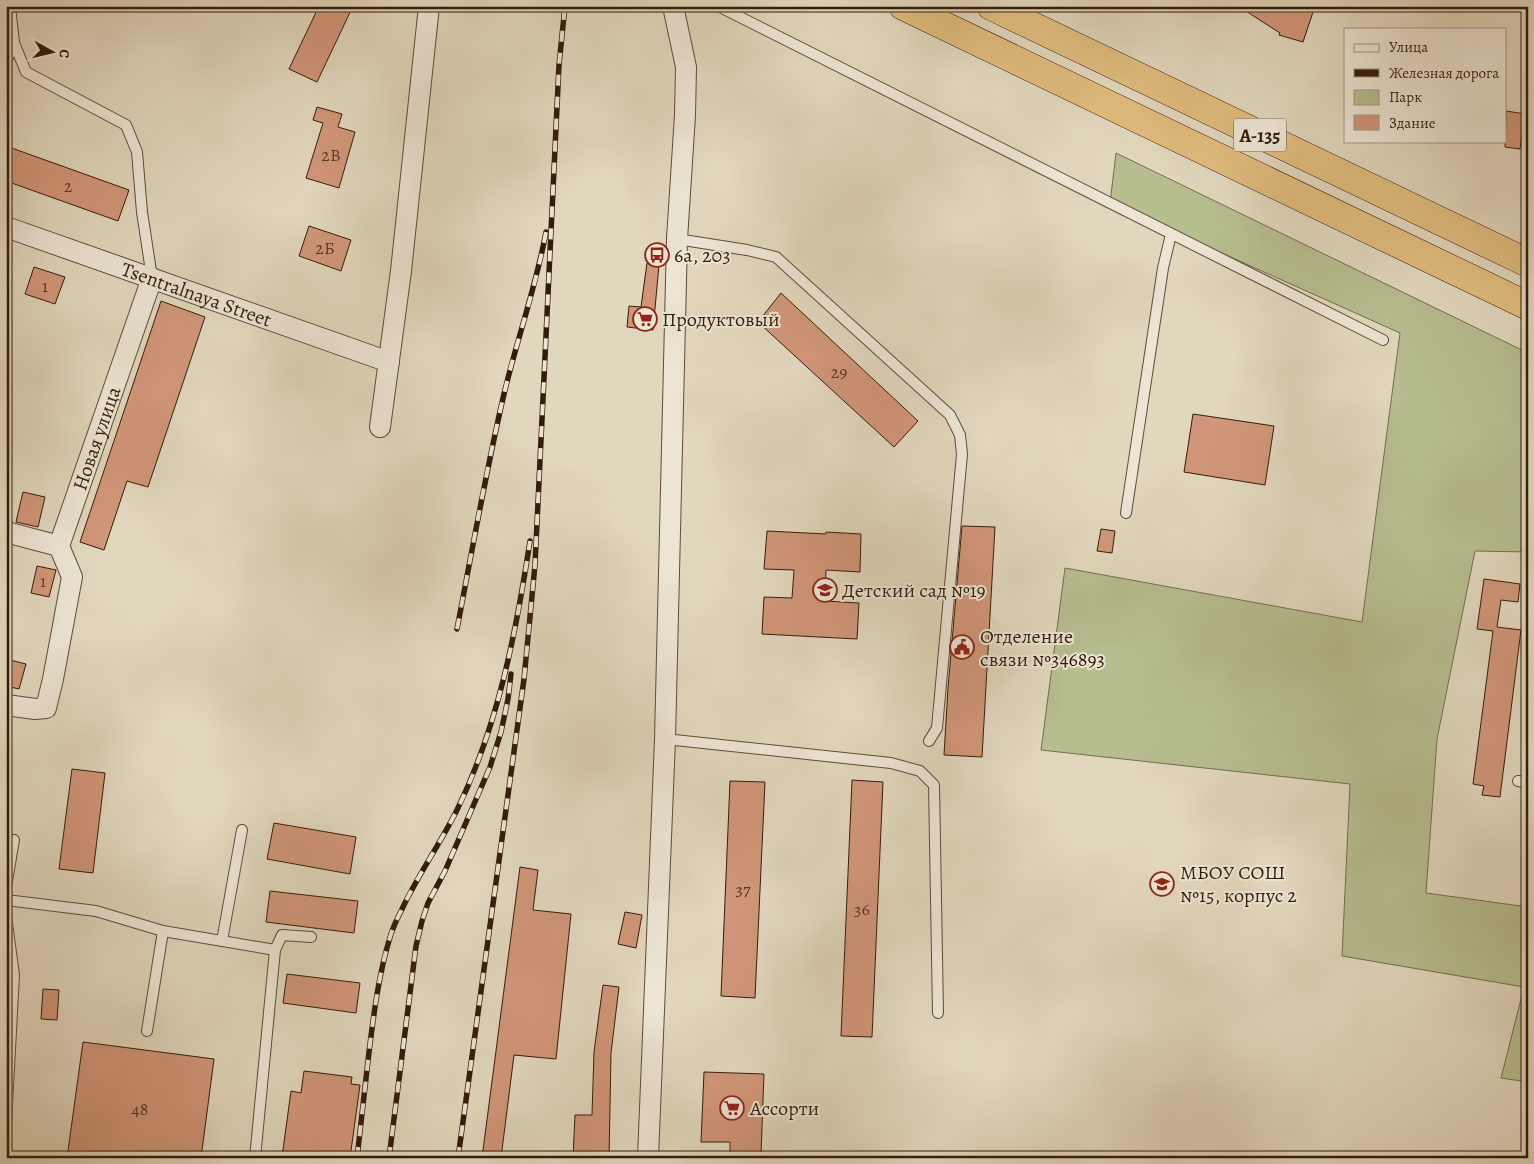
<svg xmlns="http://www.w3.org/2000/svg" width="1534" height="1164" viewBox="0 0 1534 1164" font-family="Alegreya,serif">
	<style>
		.green { fill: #b6bd8f; stroke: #756c4c }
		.building { fill: #d19679; stroke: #341c0a }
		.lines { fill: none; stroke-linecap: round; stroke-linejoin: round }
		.lane-casing { stroke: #5f4b37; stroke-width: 12 }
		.street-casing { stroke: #5f4b37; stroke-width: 22 }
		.highway-casing { stroke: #341c0a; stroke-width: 29 }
		.lane { stroke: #ece5d4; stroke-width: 10 }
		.street { stroke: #ece5d4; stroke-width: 20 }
		.highway { stroke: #e0bc7e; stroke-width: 28 }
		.rail-casing { stroke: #341c0a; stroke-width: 5.5 }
		.rail { stroke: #ece5d4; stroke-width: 4; stroke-dasharray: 11; stroke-linecap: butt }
		.labels { text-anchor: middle; stroke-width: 4; stroke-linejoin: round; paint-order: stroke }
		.number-label { font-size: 18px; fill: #5b3a26 }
		.shield { fill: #ece5d4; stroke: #6b5847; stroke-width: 1 }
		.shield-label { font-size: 19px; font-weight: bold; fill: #341c0a }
		.poi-label { font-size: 20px; fill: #341c0a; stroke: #ece5d4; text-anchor: start }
		.street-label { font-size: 20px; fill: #341c0a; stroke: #ece5d4 }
	</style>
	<rect width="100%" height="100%" fill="#e1d7bd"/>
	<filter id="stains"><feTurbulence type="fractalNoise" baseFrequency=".004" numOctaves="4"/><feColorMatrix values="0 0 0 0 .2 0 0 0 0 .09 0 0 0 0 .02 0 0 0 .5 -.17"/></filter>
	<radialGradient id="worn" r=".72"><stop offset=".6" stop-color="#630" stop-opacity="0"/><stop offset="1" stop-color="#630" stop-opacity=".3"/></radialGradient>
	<polygon class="green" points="1116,153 1528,353 1528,552 1475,551 1437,739 1426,893 1528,907 1528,1082 1501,1078 1524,987 1342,956 1350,784 1041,750 1065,568 1362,622 1400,333 1110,203"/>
	<g class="building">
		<polygon points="319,6 353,6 317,82 289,69"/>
		<polygon points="1238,6 1315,6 1303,42 1279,35 1280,33"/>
		<polygon points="317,107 342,114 338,127 355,132 339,188 306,178 323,123 313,120"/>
		<polygon points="1506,111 1525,114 1520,149 1505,147"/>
		<polygon points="6,146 129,190 118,221 6,181"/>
		<polygon points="309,226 351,240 341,271 299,256"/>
		<polygon points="647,263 659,265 653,330 627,327 629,306 641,307"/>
		<polygon points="34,267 65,277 55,304 25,294"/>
		<polygon points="781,293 918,421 894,447 758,322"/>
		<polygon points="161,301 205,317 148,487 127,481 104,550 80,542"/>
		<polygon points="1193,414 1274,426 1265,485 1184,472"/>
		<polygon points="23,492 45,497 38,527 16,522"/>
		<polygon points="962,526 995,527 982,757 944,755 948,688"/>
		<polygon points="1101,529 1115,531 1112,553 1097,551"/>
		<polygon points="767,531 826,534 826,532 861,534 860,572 826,570 825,601 859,603 857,639 762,634 764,597 792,598 794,570 764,569"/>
		<polygon points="37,566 56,570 49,597 31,593"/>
		<polygon points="1484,579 1520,584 1518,602 1501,600 1497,627 1521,630 1500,797 1482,795 1484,786 1473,784 1493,631 1477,629"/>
		<polygon points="6,659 26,664 19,689 6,686"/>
		<polygon points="72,769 105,773 93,873 59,869"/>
		<polygon points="852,780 883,782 872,1037 841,1036"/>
		<polygon points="730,781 765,782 755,998 721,996"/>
		<polygon points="274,823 356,837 350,874 267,859"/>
		<polygon points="520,867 538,870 533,910 571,914 556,1059 514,1055 501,1158 482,1158"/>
		<polygon points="270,891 358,901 354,933 266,922"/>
		<polygon points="625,912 642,915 636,948 618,944"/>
		<polygon points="287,974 360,983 356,1013 283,1003"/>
		<polygon points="603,985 619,987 611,1053 609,1158 573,1158 575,1115 592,1115 594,1052"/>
		<polygon points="43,989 59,990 57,1020 41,1019"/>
		<polygon points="83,1042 214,1059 201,1158 67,1158"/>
		<polygon points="304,1071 352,1077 351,1084 360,1085 350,1158 282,1157 291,1091 301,1093"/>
		<polygon points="704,1072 764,1074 761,1154 730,1153 730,1142 701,1142"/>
	</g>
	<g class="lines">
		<g class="lane-casing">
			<g id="lane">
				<polyline points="10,6 14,43 26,72 126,125 137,152 142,212 152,278"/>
				<polyline points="718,6 1383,340"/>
				<polyline points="6,62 14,43"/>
				<polyline points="677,239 747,250 776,257 950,415 960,435 962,454 937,728 929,741"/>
				<polyline points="1126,513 1163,268 1171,234"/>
				<polyline points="665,739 891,763 920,771 934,785 938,1013"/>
				<polyline points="1518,781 1528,783"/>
				<polyline points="6,887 14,840"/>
				<polyline points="6,900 96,911 163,931"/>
				<polyline points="6,916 14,975 6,1124"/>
				<polyline points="222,941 242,830"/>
				<polyline points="147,1031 163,931 275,950"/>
				<polyline points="255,1158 275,950 282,935 311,937"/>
			</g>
		</g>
		<g class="street-casing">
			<g id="street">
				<path id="s1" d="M 6,227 L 389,362"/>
				<polyline points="380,427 401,271 429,6"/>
				<polyline points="6,532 59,546"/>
				<path id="s2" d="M 59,546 L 152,278"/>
				<polyline points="6,705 35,709 46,708 53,679 72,577 59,546"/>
				<polyline points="648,1158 665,739 677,239 685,115 686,67 673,6"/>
			</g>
		</g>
		<g class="highway-casing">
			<g id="highway">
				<polyline points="903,6 1528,306"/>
				<polyline points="991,6 1528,263"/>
			</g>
		</g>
		<use href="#lane" class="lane"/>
		<use href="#street" class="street"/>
		<use href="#highway" class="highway"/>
		<g class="rail-casing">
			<g id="rail">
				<path d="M 457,629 C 472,551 486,471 504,394 C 517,339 536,287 546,232"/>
				<path d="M 357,1158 C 361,1123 365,1088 369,1052 C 374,1012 379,972 391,934 C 394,925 398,917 402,909 C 418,875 440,844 457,810 C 498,726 516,633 530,541"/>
				<polyline points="389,1158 416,946 422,921 428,903 445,871 490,767 501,732 508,699 511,674"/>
				<polyline points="458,1158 524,679 535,565 559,65 565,6"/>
			</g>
		</g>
		<use href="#rail" class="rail"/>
	</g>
	<defs>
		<g id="bus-ring" transform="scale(1.25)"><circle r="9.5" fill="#ece5d4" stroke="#8f2418" stroke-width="1.5"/><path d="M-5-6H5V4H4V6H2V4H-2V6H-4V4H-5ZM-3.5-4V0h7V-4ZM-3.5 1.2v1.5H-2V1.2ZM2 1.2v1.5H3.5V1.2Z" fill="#8f2418"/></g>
		<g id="supermarket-ring" transform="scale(1.25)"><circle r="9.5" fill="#ece5d4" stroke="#8f2418" stroke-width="1.5"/><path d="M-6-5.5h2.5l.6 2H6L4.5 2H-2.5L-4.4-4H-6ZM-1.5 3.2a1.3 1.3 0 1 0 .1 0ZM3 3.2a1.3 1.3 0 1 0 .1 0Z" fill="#8f2418"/></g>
		<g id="school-ring" transform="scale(1.25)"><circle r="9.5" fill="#ece5d4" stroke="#8f2418" stroke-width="1.5"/><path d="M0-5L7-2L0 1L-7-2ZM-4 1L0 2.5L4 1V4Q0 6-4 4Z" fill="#8f2418"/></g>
		<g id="civic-ring" transform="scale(1.25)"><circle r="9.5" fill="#ece5d4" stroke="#8f2418" stroke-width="1.5"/><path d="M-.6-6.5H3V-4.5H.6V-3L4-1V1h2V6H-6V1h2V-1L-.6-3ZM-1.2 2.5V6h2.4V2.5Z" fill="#8f2418"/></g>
	</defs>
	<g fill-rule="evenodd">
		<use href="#bus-ring" x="657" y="255"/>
		<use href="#supermarket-ring" x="645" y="319"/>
		<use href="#school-ring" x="825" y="590"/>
		<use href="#civic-ring" x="962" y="647"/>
		<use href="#school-ring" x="1162" y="884"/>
		<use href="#supermarket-ring" x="732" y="1108"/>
	</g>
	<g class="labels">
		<g class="number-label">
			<text x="331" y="161">2В</text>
			<text x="68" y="192">2</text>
			<text x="325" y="254">2Б</text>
			<text x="45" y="292">1</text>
			<text x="839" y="378">29</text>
			<text x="43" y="587">1</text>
			<text x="743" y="895">37</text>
			<text x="862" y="915">36</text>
			<text x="140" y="1115">48</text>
		</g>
		<rect class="shield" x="1234" y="118.5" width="52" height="33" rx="4"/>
		<g class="shield-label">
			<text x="1260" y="142">А-135</text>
		</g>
		<g class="poi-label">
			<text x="674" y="262">6a, 203</text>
			<text x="662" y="326">Продуктовый</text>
			<text x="842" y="597">Детский сад №19</text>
			<text x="980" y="643">Отделение<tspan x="980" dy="23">связи №346893</tspan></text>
			<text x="1180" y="879">МБОУ СОШ<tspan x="1180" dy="23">№15, корпус 2</tspan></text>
			<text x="750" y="1115">Ассорти</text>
		</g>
		<g class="street-label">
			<text dy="7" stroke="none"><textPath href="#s1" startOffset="202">Tsentralnaya Street</textPath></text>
			<text dy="7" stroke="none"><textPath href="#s2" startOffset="114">Новая улица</textPath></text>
		</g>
	</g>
	<rect width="1534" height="1164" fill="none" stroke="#e1d7bd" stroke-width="25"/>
	<rect x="8" y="8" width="1519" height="1149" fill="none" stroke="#341c0a" stroke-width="2.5"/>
	<rect x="12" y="12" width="1509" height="1139" fill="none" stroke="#341c0a"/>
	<rect x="1344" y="28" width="162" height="115" fill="#ece5d4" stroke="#a29583"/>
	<rect x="1354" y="44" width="25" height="8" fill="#ece5d4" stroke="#a29583"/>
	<text x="1389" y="52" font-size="15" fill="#341c0a">Улица</text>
	<rect x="1354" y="69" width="25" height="8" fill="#341c0a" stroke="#a29583"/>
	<text x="1389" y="78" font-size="15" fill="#341c0a">Железная дорога</text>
	<rect x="1354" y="90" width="25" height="15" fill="#b6bd8f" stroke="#a29583"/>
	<text x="1389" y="102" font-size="15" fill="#341c0a">Парк</text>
	<rect x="1354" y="115" width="25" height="15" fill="#d19679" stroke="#a29583"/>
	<text x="1389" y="128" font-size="15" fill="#341c0a">Здание</text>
	<g transform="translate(52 52) rotate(98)" stroke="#ece5d4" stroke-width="4" paint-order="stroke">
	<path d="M0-4L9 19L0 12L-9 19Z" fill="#341c0a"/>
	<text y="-8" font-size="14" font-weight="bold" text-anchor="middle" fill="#341c0a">С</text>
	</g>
	<rect width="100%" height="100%" filter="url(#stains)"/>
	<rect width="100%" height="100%" fill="url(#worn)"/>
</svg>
